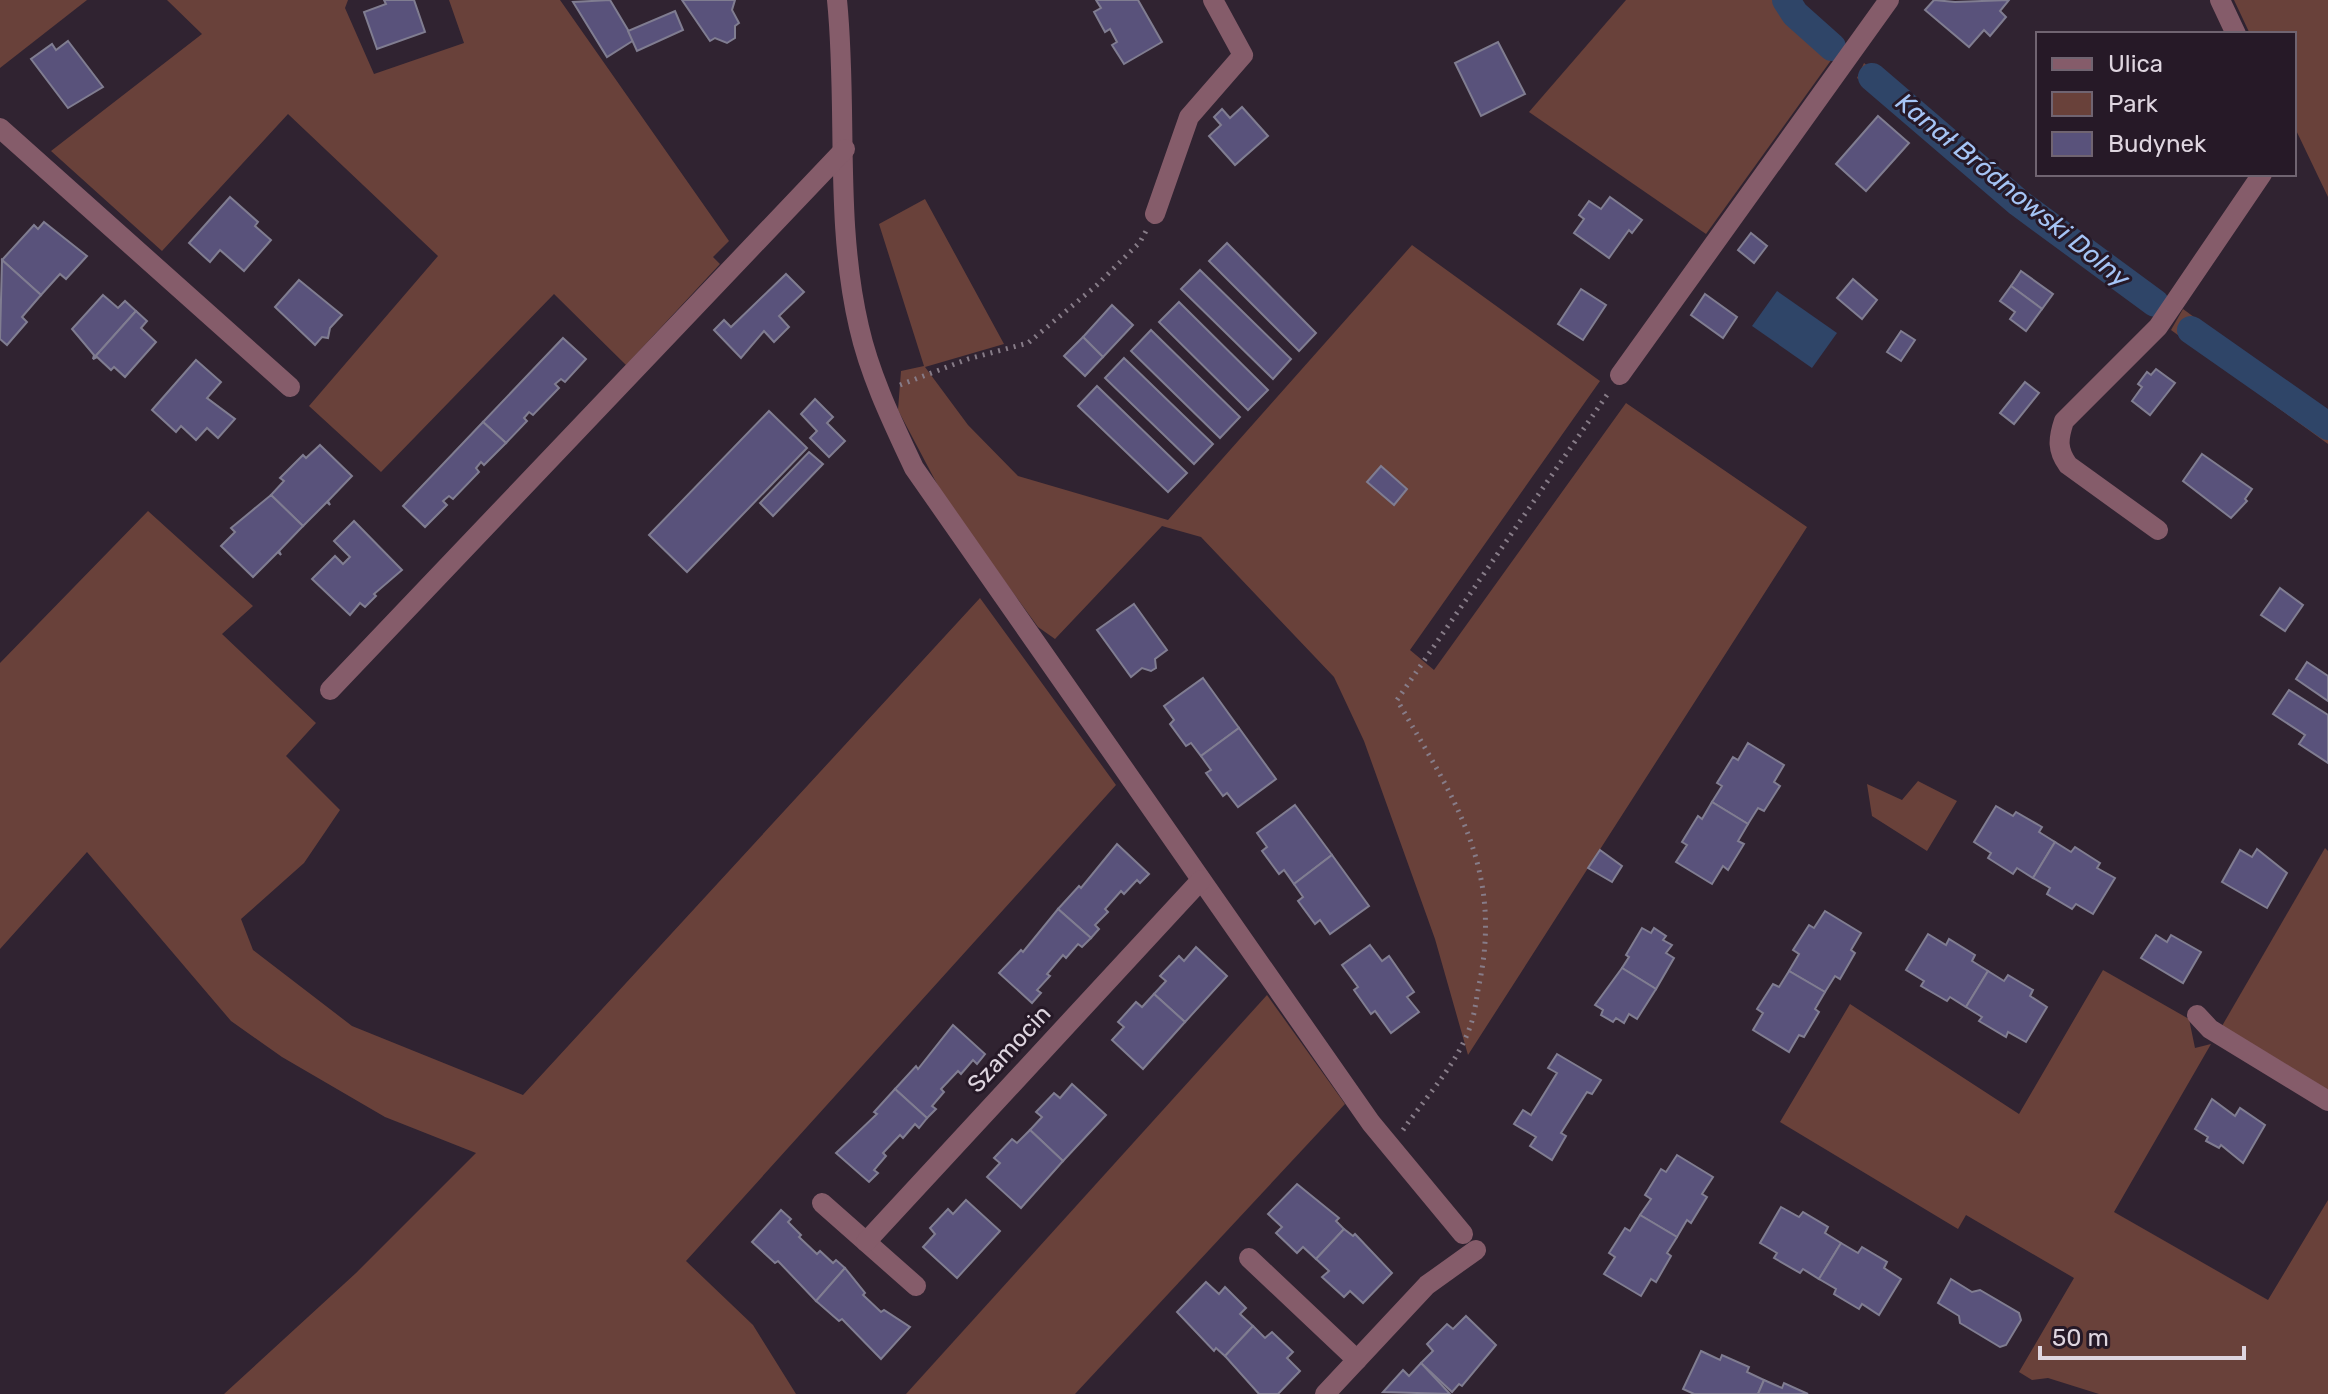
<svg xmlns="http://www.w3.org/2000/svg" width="2328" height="1394" viewBox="0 0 2328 1394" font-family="Rubik,sans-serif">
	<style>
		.green { fill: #69413a }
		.water { fill: #2f4568 }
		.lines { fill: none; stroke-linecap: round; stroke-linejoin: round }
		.canal { stroke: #2f4568; stroke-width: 28 }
		.building { fill: #59527b; stroke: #807d91; stroke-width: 2 }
		.path { stroke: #877c88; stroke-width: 5; stroke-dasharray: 2 6; stroke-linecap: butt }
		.minor { stroke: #855c6a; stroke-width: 20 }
		.labels { text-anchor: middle; stroke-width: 6; stroke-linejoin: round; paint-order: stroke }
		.street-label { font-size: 24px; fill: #ded5df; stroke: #261927 }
		.water-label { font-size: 26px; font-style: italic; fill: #a5c4f5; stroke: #261927 }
	</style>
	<rect width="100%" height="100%" fill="#302331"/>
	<g class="green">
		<polygon points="0,0 87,0 0,68"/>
		<polygon points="167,0 348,0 345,8 374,74 464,43 449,0 560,0 729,241 713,257 720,264 626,365 554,294 381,472 309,406 438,256 288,114 162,251 51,151 202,34"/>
		<polygon points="1626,0 1795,0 1842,45 1706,234 1529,112"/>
		<polygon points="2234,0 2328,0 2328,197 2294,126 2294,34 2250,34"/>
		<polygon points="1864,63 2024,197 2167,299 2157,315 2015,208 1857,78"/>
		<polygon points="925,199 1004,344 925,367 968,425 1018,476 1168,520 1412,245 1600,381 1410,650 1434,670 1626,403 1807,527 1468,1055 1435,939 1364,741 1334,677 1201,537 1162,526 1055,639 1038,627 945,499 898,410 901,371 924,366 879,224"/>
		<polygon points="2183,309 2328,415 2328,444 2171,330"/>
		<polygon points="148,511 253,606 222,634 316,723 286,756 340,810 304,863 241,919 253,950 352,1026 523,1095 980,598 1116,785 686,1261 753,1325 796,1394 224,1394 356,1273 476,1153 385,1117 282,1057 231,1021 87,852 0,949 0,663"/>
		<polygon points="1918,781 1957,801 1927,851 1872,816 1867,784 1902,800"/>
		<polygon points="2325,848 2328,851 2328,1090 2222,1026"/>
		<polygon points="2103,970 2189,1019 2195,1048 2211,1044 2114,1212 2268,1300 2328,1200 2328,1394 2099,1394 2048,1378 2032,1380 2019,1372 2074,1278 1966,1215 1958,1229 1780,1122 1850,1004 2019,1114"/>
		<polygon points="1267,995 1345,1104 1075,1394 906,1394"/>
	</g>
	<polygon class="water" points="1777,291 1837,333 1812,368 1752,326"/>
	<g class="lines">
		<g class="canal">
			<polyline points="1786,0 1795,14 1832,47"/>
			<polyline points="1872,77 2019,203 2155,303"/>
			<polyline points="2191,330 2328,426"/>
		</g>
	</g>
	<g class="building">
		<polygon points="384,0 414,0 425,32 377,49 364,12 386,4"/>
		<polygon points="610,0 634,40 607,57 573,2"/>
		<polygon points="682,0 735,0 732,10 739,23 735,26 735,38 727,43 715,38 710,41"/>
		<polygon points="1096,0 1138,0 1162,42 1124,64 1112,45 1117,42 1110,29 1105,32 1094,12 1101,8"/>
		<polygon points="1934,0 1955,2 2009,0 2000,11 2006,17 1990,36 1984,30 1969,47 1925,10"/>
		<polygon points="675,11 683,30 637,51 628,31"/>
		<polygon points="68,41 103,87 68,108 31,59 52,44 56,50"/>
		<polygon points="1498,42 1525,94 1481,116 1455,63"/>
		<polygon points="1242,107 1268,136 1235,165 1209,136 1221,125 1214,117 1222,109 1230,118"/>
		<polygon points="1878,116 1909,143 1866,191 1836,164"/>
		<polygon points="230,197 258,222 255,226 271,240 244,271 220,250 210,262 189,243"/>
		<polygon points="1610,197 1642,220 1632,233 1629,230 1609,258 1574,233 1584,219 1579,215 1589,201 1601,209"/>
		<polygon points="44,222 87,256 66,279 60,274 41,295 2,260 34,225 38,229"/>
		<polygon points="1751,233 1767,246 1754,263 1738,250"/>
		<polygon points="1227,243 1316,333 1299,351 1209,261"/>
		<polygon points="2,260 41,295 22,317 27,322 7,345 0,339"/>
		<polygon points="1200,270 1291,359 1273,379 1181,289"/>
		<polygon points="2021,271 2053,294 2042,309 2011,286"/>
		<polygon points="786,274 804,292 779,316 789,327 774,342 764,331 741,358 714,330 724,320 731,327"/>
		<polygon points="1853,279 1877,300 1862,319 1837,298"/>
		<polygon points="299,280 342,315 330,328 328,338 322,337 315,345 275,307"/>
		<polygon points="2011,286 2042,309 2026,331 2010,319 2015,312 2000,301"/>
		<polygon points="1581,289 1606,305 1583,340 1558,324"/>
		<polygon points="1705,294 1737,317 1723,338 1691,315"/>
		<polygon points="103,295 118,308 125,301 136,311 93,359 94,355 72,329"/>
		<polygon points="1179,302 1268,390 1248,410 1159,322"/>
		<polygon points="1112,305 1133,325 1103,357 1083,337"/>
		<polygon points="136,311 147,321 141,328 156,342 125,377 114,367 111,370 97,357 93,359"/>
		<polygon points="1151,330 1240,417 1220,438 1131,351"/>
		<polygon points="1901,331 1915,340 1901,361 1887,352"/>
		<polygon points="1083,337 1103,357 1085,376 1064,356"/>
		<polygon points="563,338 586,359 565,382 561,379 555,384 559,388 533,415 529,412 524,418 527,421 506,443 483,422"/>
		<polygon points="1124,358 1213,444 1194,464 1105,378"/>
		<polygon points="196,360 221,382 207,398 235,419 218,438 207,428 196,440 181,426 176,432 152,410"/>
		<polygon points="2156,369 2175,383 2150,415 2132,401 2142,387 2138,384 2147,372 2151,375"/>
		<polygon points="2025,382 2039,393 2014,424 2000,413"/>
		<polygon points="1097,386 1187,473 1168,492 1078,406"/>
		<polygon points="815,399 833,417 827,423 845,441 829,457 810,438 817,431 801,414"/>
		<polygon points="769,411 807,448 687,572 649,535"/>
		<polygon points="483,422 506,443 484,465 481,462 476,468 479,472 453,499 449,496 443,501 447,505 425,527 403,506"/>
		<polygon points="320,445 352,476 328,501 330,505 327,502 303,526 271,495 284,481 280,478 303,455 306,458"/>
		<polygon points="809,452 823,464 773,516 760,503"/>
		<polygon points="2202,454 2252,489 2245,499 2247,501 2231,518 2183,481"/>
		<polygon points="1381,466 1407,489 1394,505 1367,482"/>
		<polygon points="271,495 303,526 279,551 281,555 278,552 253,577 221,546 235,532 231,528"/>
		<polygon points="354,521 402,570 374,594 376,596 365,607 360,603 350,615 312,579 335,556 343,564 350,557 334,541"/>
		<polygon points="2280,588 2303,605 2285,631 2261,615"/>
		<polygon points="1134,604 1167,650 1155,659 1156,668 1151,671 1142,668 1131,677 1097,630"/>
		<polygon points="2307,662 2328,676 2328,701 2296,679"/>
		<polygon points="1203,678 1239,728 1201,756 1191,743 1186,746 1170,724 1174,720 1164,706"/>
		<polygon points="2289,690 2328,715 2328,763 2299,744 2305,735 2273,714"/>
		<polygon points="1239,728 1276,779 1238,807 1227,793 1223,796 1206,773 1211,770 1201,756"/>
		<polygon points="1748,743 1784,765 1774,782 1780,786 1764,811 1758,808 1748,824 1712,802 1722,786 1717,783 1733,757 1738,760"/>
		<polygon points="1712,802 1748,824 1738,841 1744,844 1728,870 1723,866 1712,884 1676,862 1687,845 1682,842 1698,816 1702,819"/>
		<polygon points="1295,805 1332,855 1294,884 1284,870 1279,874 1262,851 1267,847 1257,833"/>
		<polygon points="1996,806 2013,816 2016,812 2042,827 2039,832 2055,842 2033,878 2017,868 2013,874 1988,858 1991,853 1974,842"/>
		<polygon points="2055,842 2071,852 2075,847 2100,863 2097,868 2115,878 2093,914 2076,904 2072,909 2047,894 2050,888 2033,878"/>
		<polygon points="1117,844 1149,874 1140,883 1137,880 1124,894 1121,891 1105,909 1108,912 1095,925 1099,929 1091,938 1058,909 1079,886 1081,888"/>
		<polygon points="2257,849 2287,873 2267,908 2222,882 2240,850 2252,857"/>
		<polygon points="1600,850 1622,866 1612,882 1588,868"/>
		<polygon points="1332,855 1369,906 1330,934 1320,920 1315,924 1298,901 1303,897 1294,884"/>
		<polygon points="1058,909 1091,938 1082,947 1078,944 1066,958 1063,955 1047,974 1050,976 1037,990 1041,993 1032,1003 999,973 1021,950 1023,952"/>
		<polygon points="1825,911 1861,933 1851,950 1855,953 1840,979 1835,976 1825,992 1789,971 1799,954 1793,950 1809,925 1814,928"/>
		<polygon points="1642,928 1651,933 1654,928 1666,936 1663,940 1672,945 1666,953 1674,958 1656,989 1622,968 1629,957 1626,955"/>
		<polygon points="1928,934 1946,945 1949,939 1975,955 1972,961 1988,971 1966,1007 1950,997 1947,1001 1921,986 1924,981 1906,970"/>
		<polygon points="2156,935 2167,942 2171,935 2201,952 2183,983 2141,958"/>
		<polygon points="1370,945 1382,961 1389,956 1414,992 1407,997 1419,1012 1391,1033 1375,1011 1371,1014 1354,990 1358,987 1342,965"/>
		<polygon points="1196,947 1227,976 1185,1022 1154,994 1166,981 1160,976 1179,956 1184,961"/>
		<polygon points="1622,968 1656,989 1637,1019 1629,1014 1624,1023 1616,1018 1613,1022 1601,1015 1603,1010 1595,1005"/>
		<polygon points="1789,971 1825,992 1815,1009 1819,1012 1804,1037 1799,1035 1789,1052 1753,1030 1763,1013 1757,1009 1773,984 1779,987"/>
		<polygon points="1988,971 2004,981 2008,975 2033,990 2030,996 2047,1007 2026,1042 2008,1032 2006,1037 1979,1021 1982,1017 1966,1007"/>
		<polygon points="1154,994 1185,1022 1143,1069 1112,1040 1124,1027 1118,1022 1136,1002 1142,1007"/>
		<polygon points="953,1025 985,1054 977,1064 973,1060 961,1074 958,1071 941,1089 944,1092 932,1106 936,1109 927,1118 895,1089 916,1066 918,1069"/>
		<polygon points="1557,1054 1601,1080 1592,1094 1587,1092 1561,1133 1566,1136 1552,1160 1530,1146 1536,1137 1514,1124 1523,1110 1531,1115 1557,1073 1548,1068"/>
		<polygon points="1072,1084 1106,1115 1063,1161 1030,1130 1042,1117 1036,1112 1054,1093 1060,1098"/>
		<polygon points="895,1089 927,1118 919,1128 915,1124 903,1138 900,1135 883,1153 886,1156 874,1170 878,1173 869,1182 836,1153 877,1114 874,1112"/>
		<polygon points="2212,1099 2235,1116 2240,1108 2265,1125 2243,1163 2221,1145 2219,1148 2206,1141 2208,1137 2195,1129"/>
		<polygon points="1030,1130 1063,1161 1021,1208 987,1177 1000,1163 994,1158 1012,1139 1017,1143"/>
		<polygon points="1677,1155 1713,1177 1702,1194 1707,1197 1691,1223 1687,1220 1677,1237 1640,1215 1651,1199 1645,1195 1661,1169 1666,1172"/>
		<polygon points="1297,1184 1339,1218 1336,1221 1344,1229 1316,1259 1303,1247 1297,1253 1276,1233 1282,1227 1268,1214"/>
		<polygon points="966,1200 1000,1231 957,1278 923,1247 935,1234 930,1228 948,1209 953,1214"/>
		<polygon points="1781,1207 1799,1217 1803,1212 1828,1227 1825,1233 1841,1243 1819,1279 1803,1269 1800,1273 1774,1258 1777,1253 1760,1243"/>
		<polygon points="781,1210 791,1219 788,1222 801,1235 799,1237 817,1254 820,1251 833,1263 836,1260 845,1268 816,1301 778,1261 775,1263 752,1242"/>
		<polygon points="1640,1215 1677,1237 1667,1253 1671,1256 1656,1282 1651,1279 1641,1296 1604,1274 1615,1257 1609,1253 1625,1228 1630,1231"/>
		<polygon points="1344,1229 1353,1236 1355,1234 1392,1273 1363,1303 1350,1291 1344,1297 1322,1277 1329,1271 1316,1259"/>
		<polygon points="1841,1243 1858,1253 1862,1247 1887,1262 1884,1268 1901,1279 1879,1315 1862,1304 1859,1309 1834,1294 1836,1289 1819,1279"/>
		<polygon points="845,1268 865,1293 863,1295 881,1312 884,1310 910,1327 881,1359 842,1319 839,1321 816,1301"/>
		<polygon points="1951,1279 1972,1292 1980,1290 2019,1313 2021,1320 2006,1345 2000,1347 1960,1323 1959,1316 1938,1303"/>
		<polygon points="1206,1282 1219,1294 1225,1287 1246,1308 1240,1314 1253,1326 1225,1356 1216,1348 1214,1351 1177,1312"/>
		<polygon points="1466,1316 1496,1345 1462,1386 1459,1384 1452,1392 1421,1363 1433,1351 1427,1344 1447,1324 1453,1329"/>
		<polygon points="1253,1326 1265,1338 1272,1332 1293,1352 1287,1358 1300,1371 1278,1394 1259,1394 1225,1356"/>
		<polygon points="1701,1351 1720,1360 1722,1355 1749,1367 1747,1372 1764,1380 1758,1394 1694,1394 1683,1389"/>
		<polygon points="1421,1363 1450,1394 1383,1392 1403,1370 1409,1376"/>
		<polygon points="1764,1380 1782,1388 1784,1383 1808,1394 1758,1394"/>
	</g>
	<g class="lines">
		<g class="path">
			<polyline points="900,385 968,359 1028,343 1097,285 1140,242 1146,231"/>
			<path d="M 1403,1130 C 1425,1098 1457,1064 1470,1027 C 1475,1014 1476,999 1479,985 C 1504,868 1453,797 1397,700 L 1609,392"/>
		</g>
		<g class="minor">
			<path d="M 837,0 C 848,108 834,220 859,327 C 870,376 893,423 914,468 L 1371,1123 L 1463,1234"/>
			<polyline points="2220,0 2236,34"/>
			<polyline points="0,128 290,387"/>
			<polyline points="1155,214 1189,117 1243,55 1213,0"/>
			<polyline points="1620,375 1889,0"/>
			<path d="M 2158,530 L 2068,465 C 2057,450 2058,439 2064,421 L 2158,327 L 2262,174"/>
			<polyline points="330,690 845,149"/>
			<polyline points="2197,1015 2210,1029 2328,1101"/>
			<polyline points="822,1203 916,1286"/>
			<polyline points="866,1242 1201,880"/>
			<polyline points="1249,1258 1357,1360"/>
			<polyline points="1325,1394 1427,1285 1476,1250"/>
		</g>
	</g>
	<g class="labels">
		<g class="street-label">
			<text transform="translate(1009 1049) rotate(-47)" y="8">Szamocin</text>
		</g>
		<g class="water-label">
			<text transform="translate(2013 190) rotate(39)" y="9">Kanał Bródnowski Dolny</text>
		</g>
	</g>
	<rect x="2036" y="32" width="260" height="144" fill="#261927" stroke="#706471" stroke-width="2"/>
	<rect x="2052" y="58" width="40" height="12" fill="#855c6a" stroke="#706471" stroke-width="2"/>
	<text x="2108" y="72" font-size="24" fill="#ded5df">Ulica</text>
	<rect x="2052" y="92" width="40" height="24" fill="#69413a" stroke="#706471" stroke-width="2"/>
	<text x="2108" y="112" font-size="24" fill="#ded5df">Park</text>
	<rect x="2052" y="132" width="40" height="24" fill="#59527b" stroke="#706471" stroke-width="2"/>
	<text x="2108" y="152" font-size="24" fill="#ded5df">Budynek</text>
	<path d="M2040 1346v12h204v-12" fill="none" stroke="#ded5df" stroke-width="4"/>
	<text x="2052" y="1346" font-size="24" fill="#ded5df" stroke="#261927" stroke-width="6" paint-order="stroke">50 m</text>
</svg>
